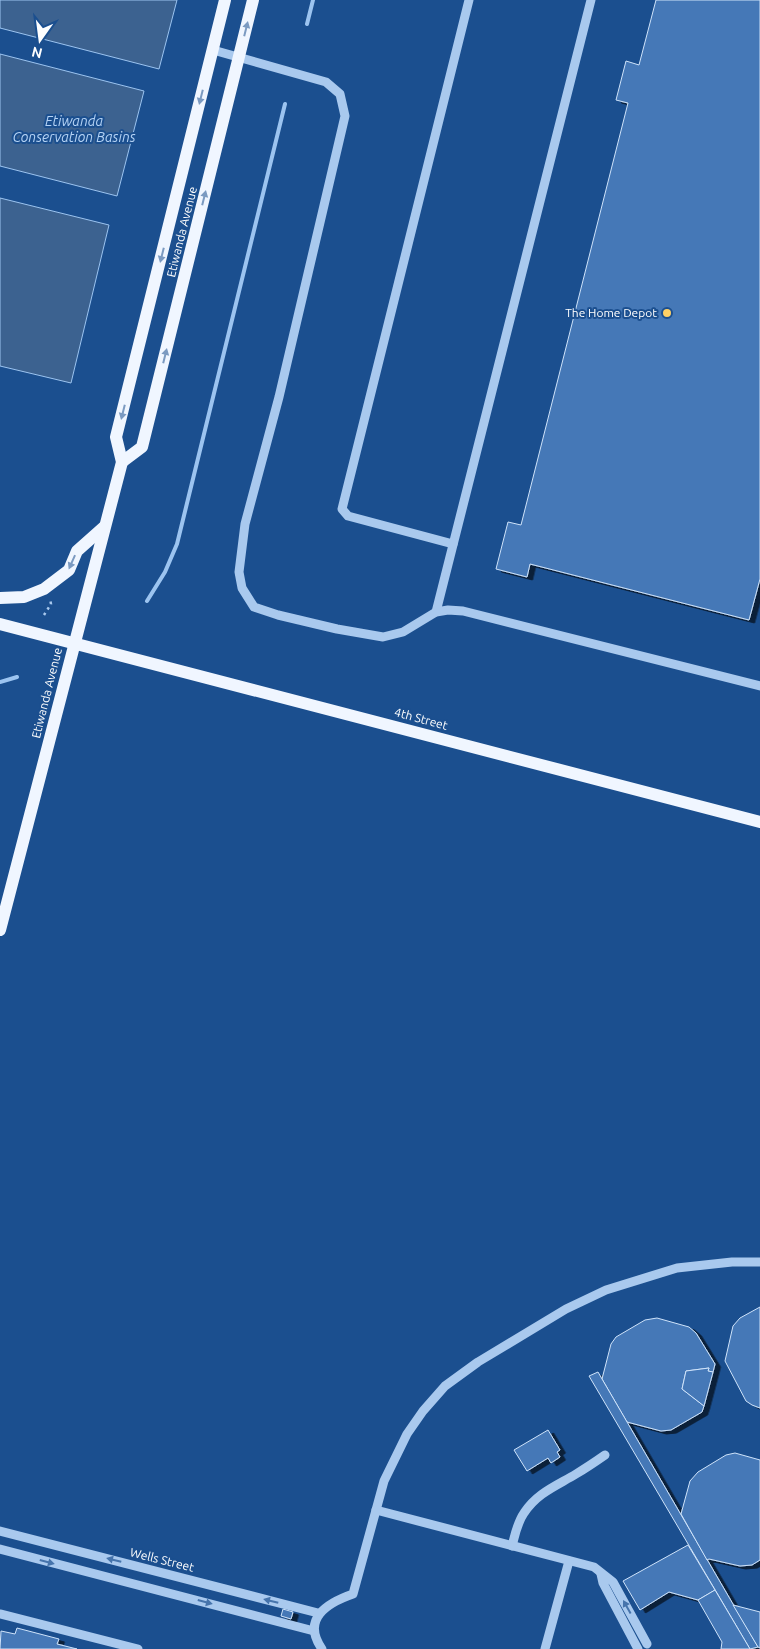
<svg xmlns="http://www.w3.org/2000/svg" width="760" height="1649" viewBox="0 0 760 1649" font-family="Ubuntu,sans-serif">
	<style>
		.water { fill: #3c6290; stroke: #9cc4f0 }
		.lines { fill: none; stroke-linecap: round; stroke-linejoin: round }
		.stream { stroke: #9cc4f0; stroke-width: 4 }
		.building { fill: #4478b7; stroke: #cfe3fa; filter: url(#shadow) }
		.path { stroke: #a9c9ee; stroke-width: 2.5; stroke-dasharray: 2.5 4; stroke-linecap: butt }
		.minor { stroke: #a9c9ee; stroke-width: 9 }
		.major { stroke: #f0f6ff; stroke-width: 12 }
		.oneway { fill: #7b9ac1 }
		.oneway2 { fill: #4674ac }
		.poi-dot { fill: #ffd166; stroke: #1b4f8f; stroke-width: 2 }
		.labels { text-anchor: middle; stroke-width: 4; stroke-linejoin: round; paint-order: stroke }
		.street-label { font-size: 12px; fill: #fff; stroke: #1b4f8f }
		.poi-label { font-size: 12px; fill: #fff; stroke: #1b4f8f; text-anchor: end }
		.water-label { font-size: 14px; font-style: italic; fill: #b5d3f5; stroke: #1b4f8f }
	</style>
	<defs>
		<filter id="shadow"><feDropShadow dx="5.5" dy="3" stdDeviation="0" flood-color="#0009"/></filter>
	</defs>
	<rect width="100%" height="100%" fill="#1b4f8f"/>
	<g class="water">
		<polygon points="0,0 177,0 159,69 0,28"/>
		<polygon points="0,54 144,91 117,196 0,166"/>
		<polygon points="0,198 109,225 71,383 0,366"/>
	</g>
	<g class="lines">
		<g class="stream">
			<polyline points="307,24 313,0"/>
			<polyline points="147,601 165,572 177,544 285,104"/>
			<polyline points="0,682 17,677"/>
		</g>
	</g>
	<g class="building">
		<polygon points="656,0 760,0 760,579 749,620 530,564 527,577 496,569 508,522 521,525 628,103 616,100 626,61 639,65"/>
		<polygon points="760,1307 760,1408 752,1405 746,1401 725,1361 733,1326 740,1318"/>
		<polygon points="657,1318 689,1327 696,1333 715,1364 713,1372 708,1371 709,1368 686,1371 682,1389 704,1406 702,1412 671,1430 661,1431 627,1422 602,1379 611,1344 616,1337 645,1320"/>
		<polygon points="709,1368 708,1371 713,1372 704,1406 682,1389 686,1371"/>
		<polygon points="598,1372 602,1379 758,1647 750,1649 589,1376"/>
		<polygon points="548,1430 560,1450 557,1452 560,1457 551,1463 548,1458 527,1471 514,1450"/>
		<polygon points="735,1453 760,1460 760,1560 752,1565 740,1566 709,1559 707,1560 681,1514 690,1481 698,1472 726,1455"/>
		<polygon points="688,1545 715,1590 698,1600 669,1592 640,1610 623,1581"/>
		<polygon points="715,1590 750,1649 721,1649 722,1642 698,1600"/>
		<polygon points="733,1605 760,1612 760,1648 758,1647"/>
		<polygon points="283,1609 293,1612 291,1619 281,1616"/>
		<polygon points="17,1628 59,1639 57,1644 77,1649 0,1649 1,1631 15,1634"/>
	</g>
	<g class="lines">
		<polyline class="path" points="44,615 51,604 50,599"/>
		<g class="minor">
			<polyline points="213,50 326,82 340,94 345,116 279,397 245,524 239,572 242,588 254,607 278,615 337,629 383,637 403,632 436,612 448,610 463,611 760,686"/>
			<polyline points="453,544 348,516 342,509 469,0"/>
			<polyline points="436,612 591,0"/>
			<polyline points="376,1510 594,1567 613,1582 647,1644"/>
			<polyline points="0,1531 318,1613"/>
			<path d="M 512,1546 C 515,1535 517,1523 524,1513 C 537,1493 556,1486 576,1474 C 586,1468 595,1462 605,1455"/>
			<polyline points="0,1549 314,1631"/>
			<polyline points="601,1574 603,1583 638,1649"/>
			<polyline points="1,1614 138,1649"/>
			<path d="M 322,1649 C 301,1619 327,1603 353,1594 L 384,1481 L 407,1434 L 423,1411 L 445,1386 L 478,1362 L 566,1309 L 606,1290 L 677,1268 L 732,1262 L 760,1262"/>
			<polyline points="545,1649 569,1561"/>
		</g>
		<g class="major">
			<polyline points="122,462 142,447 253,0"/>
			<polyline points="0,598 24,597 44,589 69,570 77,551 104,527"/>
			<polyline points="0,624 760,822"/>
			<polyline points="0,930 122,462 116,437 225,0"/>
		</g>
	</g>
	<defs><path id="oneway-solid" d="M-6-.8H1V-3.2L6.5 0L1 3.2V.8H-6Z" transform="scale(1.25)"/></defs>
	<g class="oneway">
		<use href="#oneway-solid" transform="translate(246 29) rotate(-76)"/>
		<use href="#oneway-solid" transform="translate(201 97) rotate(104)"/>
		<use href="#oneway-solid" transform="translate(204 198) rotate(-76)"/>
		<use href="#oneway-solid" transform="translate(162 255) rotate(104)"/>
		<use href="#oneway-solid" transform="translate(165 356) rotate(-76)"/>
		<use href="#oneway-solid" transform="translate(123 412) rotate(104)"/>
		<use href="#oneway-solid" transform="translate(72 562) rotate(114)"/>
	</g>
	<g class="oneway2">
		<use href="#oneway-solid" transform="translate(114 1560) rotate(-166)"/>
		<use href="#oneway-solid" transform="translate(47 1562) rotate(15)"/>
		<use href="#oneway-solid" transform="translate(271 1601) rotate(-166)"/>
		<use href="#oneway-solid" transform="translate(205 1602) rotate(15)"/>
		<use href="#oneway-solid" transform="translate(627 1607) rotate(-119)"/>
	</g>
	<circle class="poi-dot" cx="667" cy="313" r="5"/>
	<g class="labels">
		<g class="street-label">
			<text transform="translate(182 232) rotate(-76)" y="4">Etiwanda Avenue</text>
			<text transform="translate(47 693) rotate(-76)" y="4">Etiwanda Avenue</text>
			<text transform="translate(421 719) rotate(15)" y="4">4th Street</text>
			<text transform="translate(162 1560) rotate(14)" y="4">Wells Street</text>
		</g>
		<g class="poi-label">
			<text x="657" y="317">The Home Depot</text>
		</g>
		<g class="water-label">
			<text x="74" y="126">Etiwanda<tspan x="74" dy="16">Conservation Basins</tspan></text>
		</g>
	</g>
	<g transform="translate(40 40) rotate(194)" stroke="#1b4f8f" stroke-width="4" paint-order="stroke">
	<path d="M0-4L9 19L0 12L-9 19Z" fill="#ffffff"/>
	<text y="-8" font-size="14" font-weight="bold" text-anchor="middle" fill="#ffffff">N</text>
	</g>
</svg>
